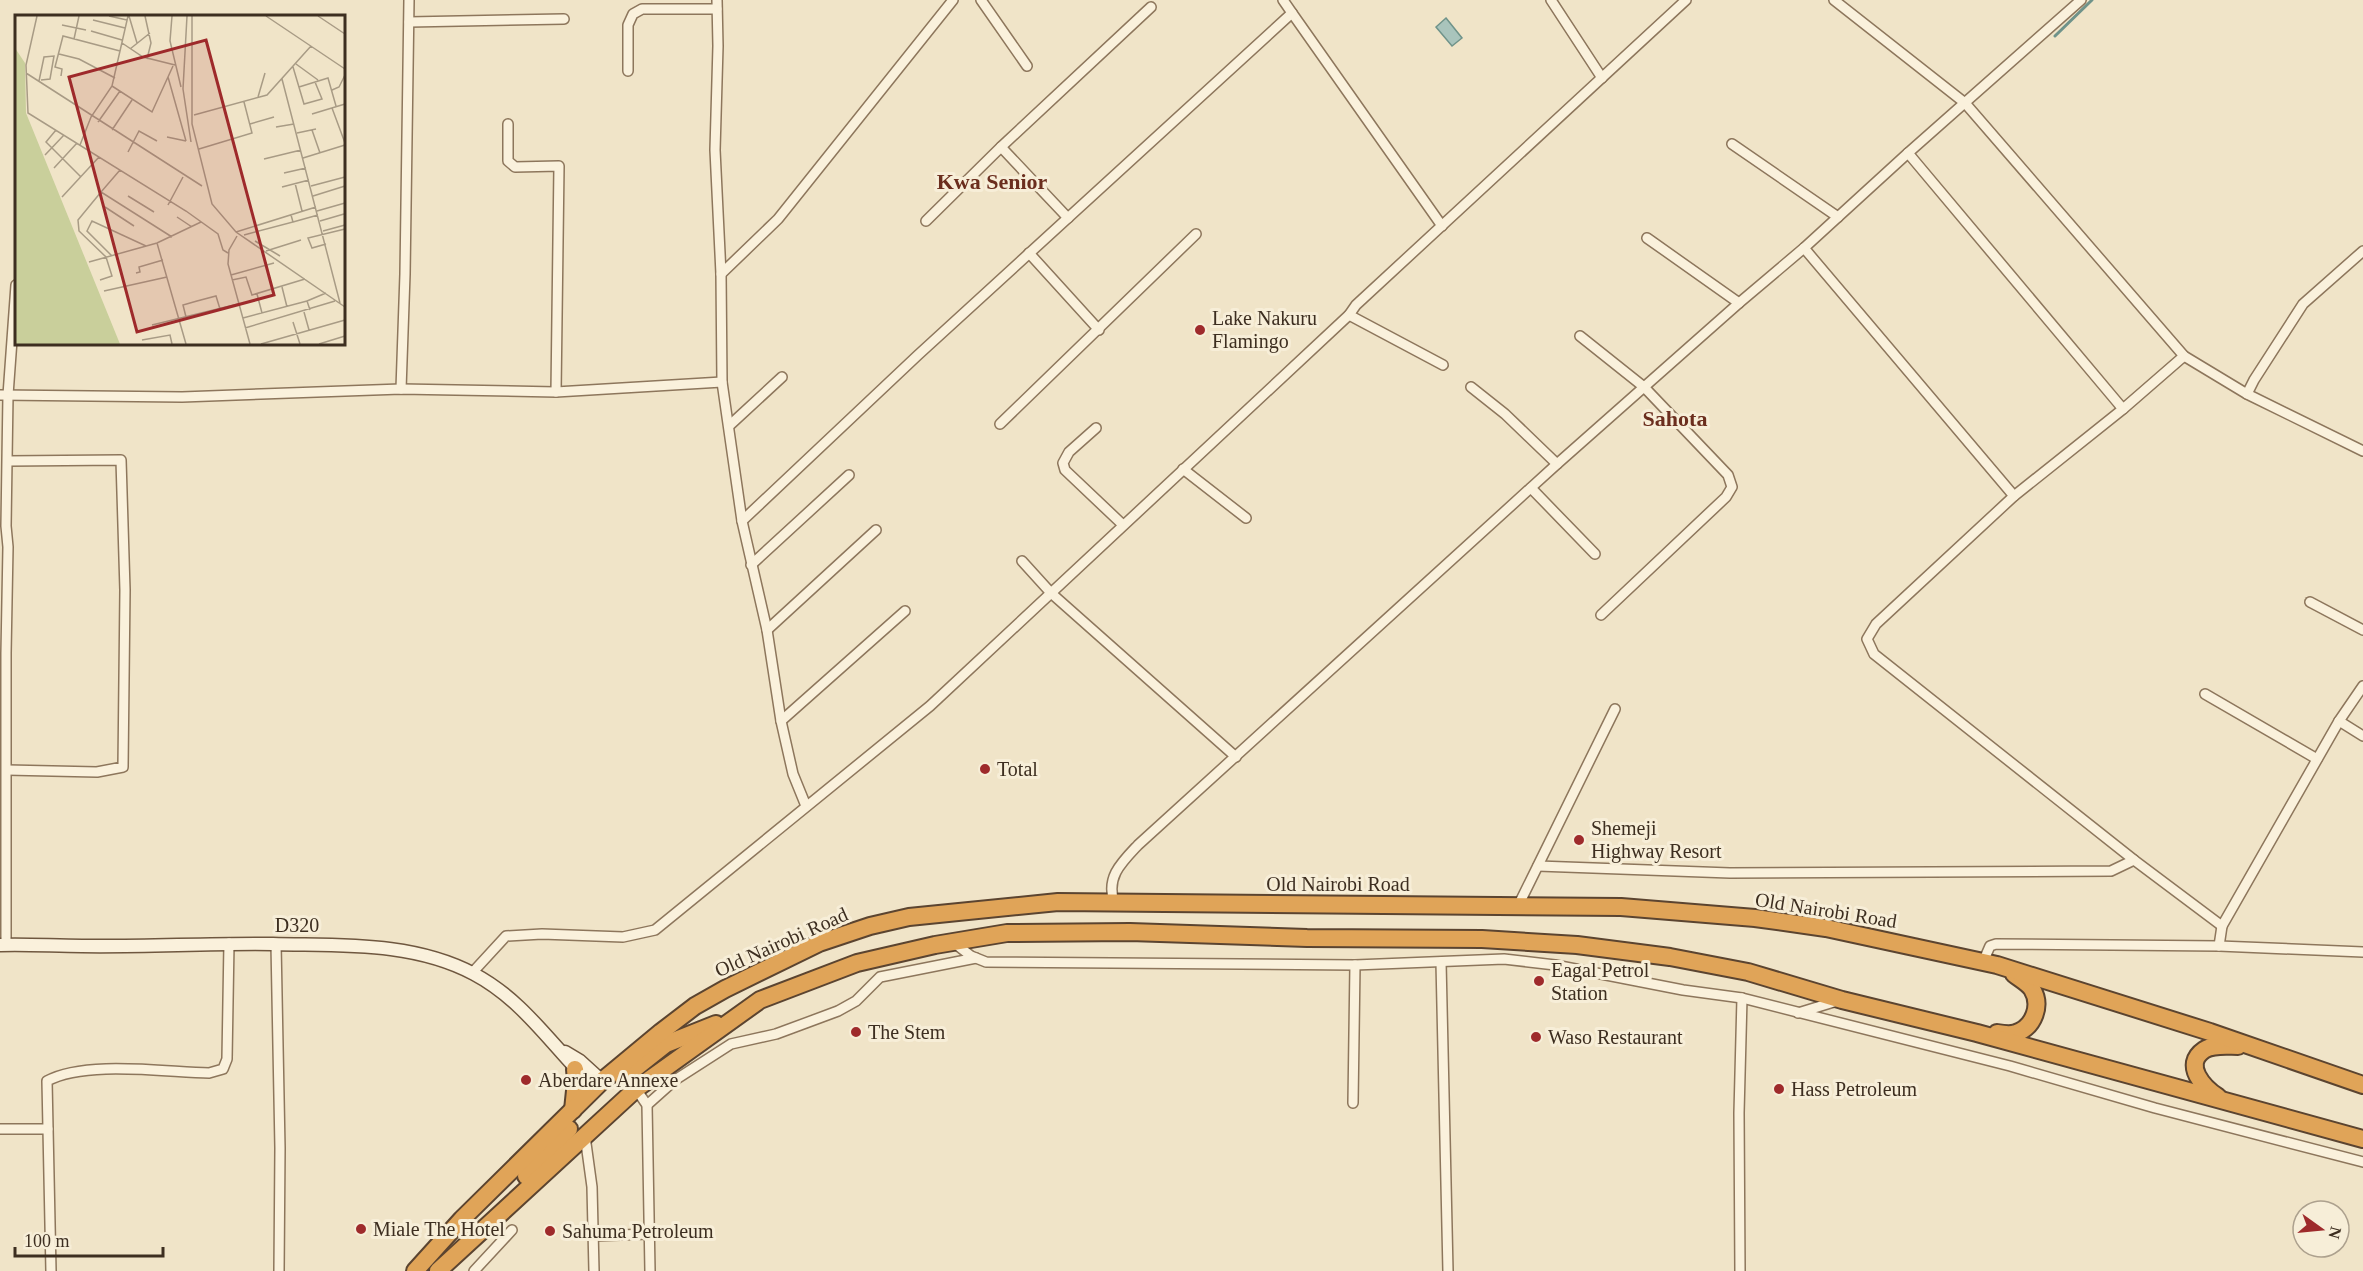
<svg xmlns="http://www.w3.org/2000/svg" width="2363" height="1271" viewBox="0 0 2363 1271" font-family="Georgia,serif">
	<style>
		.water { fill: #a9c4bc; stroke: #6f938a; stroke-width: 1.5 }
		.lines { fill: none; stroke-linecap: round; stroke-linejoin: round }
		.stream { stroke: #6f938a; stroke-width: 3 }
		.street-casing { stroke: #8d765c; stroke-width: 12 }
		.secondary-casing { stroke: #6f573f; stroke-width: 15 }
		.highway-casing { stroke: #5b4430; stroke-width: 20 }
		.street { stroke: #faf1dc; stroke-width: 9 }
		.secondary { stroke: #faf1dc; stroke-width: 12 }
		.highway { stroke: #e0a458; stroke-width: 16 }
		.poi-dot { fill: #9e2a2b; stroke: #f7eed8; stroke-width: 2 }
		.labels { text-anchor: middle; stroke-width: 6; stroke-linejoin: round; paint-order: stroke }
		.poi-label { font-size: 20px; fill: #3d2e20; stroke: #f7eed8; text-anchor: start }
		.street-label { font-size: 20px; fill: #3d2e20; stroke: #f7eed8 }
		.quarter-label { font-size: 22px; font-weight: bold; fill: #6b2e1e; stroke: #f7eed8 }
		.inset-road { fill: none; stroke: #a89b85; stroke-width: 1.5 }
		.view { fill: #9e2a2b; fill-opacity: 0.15; stroke: #9e2a2b; stroke-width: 3 }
		.inset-edge { fill: none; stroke: #3d2e20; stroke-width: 3 }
	</style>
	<rect width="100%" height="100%" fill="#f0e4c8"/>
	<polygon class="water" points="1446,18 1462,38 1452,46 1436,27"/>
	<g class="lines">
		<polyline class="stream" points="2055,36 2092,0"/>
		<g class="street-casing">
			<g id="street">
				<polyline points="717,0 718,46 715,150 721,274 722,382 742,521 767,630 781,721 793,774 806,806"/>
				<polyline points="981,0 1027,66"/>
				<polyline points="1283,0 1292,13"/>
				<polyline points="1551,0 1602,78"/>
				<polyline points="1834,0 1965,103 2184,356 2247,394 2363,451"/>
				<polyline points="409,22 564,19"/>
				<polyline points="628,71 628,25 633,14 642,9 717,9"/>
				<polyline points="508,124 508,161 515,167 559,166 556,392"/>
				<polyline points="1732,144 1838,217"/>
				<polyline points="1001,147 1068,218"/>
				<polyline points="1908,153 2123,409"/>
				<polyline points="926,221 1001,147 1151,7"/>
				<polyline points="1647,238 1739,303"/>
				<polyline points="1804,248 2014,496"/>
				<polyline points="1029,253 1099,330"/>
				<polyline points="721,274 778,219 953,0"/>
				<polyline points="1349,315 1443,365"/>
				<polyline points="1580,336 1644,387 1728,475 1732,487 1726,497 1601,615"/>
				<polyline points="2184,356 2123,409 2014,496 1876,624 1867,639 1874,654 2134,860 2222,926"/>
				<polyline points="1471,387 1505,414 1557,464"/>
				<polyline points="401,389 405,274 409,0"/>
				<polyline points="2247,394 2254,380 2303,304 2363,251"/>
				<polyline points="0,395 182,397 401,389 556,392 722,382"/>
				<polyline points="1000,424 1196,234"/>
				<polyline points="730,425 782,377"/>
				<polyline points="1096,428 1069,452 1063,463 1065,470 1123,525"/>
				<polyline points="1183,469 1246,518"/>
				<polyline points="1531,488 1595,554"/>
				<polyline points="742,521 918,355 1292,13 1442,226"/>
				<polyline points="1022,561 1051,593 1236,757"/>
				<polyline points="751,565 849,475"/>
				<polyline points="2310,602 2363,630"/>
				<polyline points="767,630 876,530"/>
				<polyline points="2205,694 2317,759"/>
				<polyline points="781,721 905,611"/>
				<polyline points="2339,721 2363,736"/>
				<polyline points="7,770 97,772 123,767 125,590 121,460 8,461"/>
				<polyline points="1538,866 1730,873 2111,871 2134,860"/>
				<path d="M 1114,902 C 1106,877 1121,863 1138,845 L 1557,464 L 1739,303 L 1804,248 L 1908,153 L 2081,0"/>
				<polyline points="1518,906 1615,709"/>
				<polyline points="953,942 971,956 986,962 1355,965 1504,959 1555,965 1683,990 1742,998 2010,1066 2155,1108 2363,1162"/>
				<polyline points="276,944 280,1148 279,1271"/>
				<polyline points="6,945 6,653 8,547 6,526 8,395 16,285"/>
				<polyline points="2219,946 2222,926 2339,721 2363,686"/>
				<polyline points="1441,962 1448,1271"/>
				<polyline points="1983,962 1990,946 1996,944 2219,946 2363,952"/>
				<polyline points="472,973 506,936 542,934 623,937 655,930 930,706 1349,315 1356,305 1686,0"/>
				<polyline points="1798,1013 1837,1001"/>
				<polyline points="636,1089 647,1105 650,1271"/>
				<polyline points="1353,1103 1355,965"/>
				<polyline points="647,1105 675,1080 731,1044 776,1034 838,1011 856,1001 880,977 976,958"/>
				<polyline points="0,1129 48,1129"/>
				<polyline points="585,1136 592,1187 594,1271"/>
				<polyline points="593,1236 648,1234"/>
				<path d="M 51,1271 L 47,1081 C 85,1060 165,1072 209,1073 L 223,1069 L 227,1059 L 229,943"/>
				<polyline points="474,1271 512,1230"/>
				<polyline points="1740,1271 1739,1113 1742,998"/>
			</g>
		</g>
		<g class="secondary-casing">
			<g id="secondary">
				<path d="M 0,945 C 27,944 55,946 82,946 C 146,947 209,943 273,944 C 339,946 412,941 474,974 C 525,1001 554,1049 595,1088"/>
				<polyline points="565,1052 580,1061 602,1081"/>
			</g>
		</g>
		<g class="highway-casing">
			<g id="highway">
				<path d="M 1997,1033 C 2003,1034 2011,1035 2016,1033 C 2034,1027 2042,1005 2032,989 C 2028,983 2020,979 2014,974"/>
				<polyline points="623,1078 666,1044 716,1024"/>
				<path d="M 2218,1097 C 2204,1088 2182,1065 2204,1050 C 2213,1044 2228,1046 2238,1046"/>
				<polyline points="573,1110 576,1081 575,1069"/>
				<polyline points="526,1176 569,1129"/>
				<polyline points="415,1271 462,1219 602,1081 661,1032 695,1006 725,989 819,943 870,926 909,917 1058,902 1621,907 1755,918 1826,928 1997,965 2210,1032 2363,1085"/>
				<polyline points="438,1271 636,1089 760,1000 857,963 935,945 1007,933 1130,932 1307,938 1482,939 1577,945 1670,957 1748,972 1842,1000 1977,1033 2363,1139"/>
			</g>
		</g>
		<use href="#street" class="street"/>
		<use href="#secondary" class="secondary"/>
		<use href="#highway" class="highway"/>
	</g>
	<g class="poi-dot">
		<circle cx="1200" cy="330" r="6"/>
		<circle cx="985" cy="769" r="6"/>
		<circle cx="1579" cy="840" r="6"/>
		<circle cx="1539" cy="981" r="6"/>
		<circle cx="856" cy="1032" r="6"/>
		<circle cx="1536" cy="1037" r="6"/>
		<circle cx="526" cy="1080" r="6"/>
		<circle cx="1779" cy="1089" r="6"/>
		<circle cx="361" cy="1229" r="6"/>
		<circle cx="550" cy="1231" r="6"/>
	</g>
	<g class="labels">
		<g class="poi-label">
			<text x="1212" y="325">Lake Nakuru<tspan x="1212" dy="23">Flamingo</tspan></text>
			<text x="997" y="776">Total</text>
			<text x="1591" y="835">Shemeji<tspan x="1591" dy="23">Highway Resort</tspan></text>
			<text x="1551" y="977">Eagal Petrol<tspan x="1551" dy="23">Station</tspan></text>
			<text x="868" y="1039">The Stem</text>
			<text x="1548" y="1044">Waso Restaurant</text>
			<text x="538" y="1087">Aberdare Annexe</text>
			<text x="1791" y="1096">Hass Petroleum</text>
			<text x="373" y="1236">Miale The Hotel</text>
			<text x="562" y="1238">Sahuma Petroleum</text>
		</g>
		<g class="street-label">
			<text x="1338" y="891">Old Nairobi Road</text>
			<text transform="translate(1826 910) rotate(9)" y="7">Old Nairobi Road</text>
			<text x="297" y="932">D320</text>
			<text transform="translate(781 942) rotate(-24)" y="7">Old Nairobi Road</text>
		</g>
		<g class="quarter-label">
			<text x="992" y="189">Kwa Senior</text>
			<text x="1675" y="426">Sahota</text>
		</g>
	</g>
	<g transform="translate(15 15)">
		<rect width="330" height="330" fill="#f0e4c8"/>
		<path d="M 0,33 L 10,48 L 11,98 L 105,329 L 0,329 Z" fill="#c9cf9b"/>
		<path class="inset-road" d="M 22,1 L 11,50 L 13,98 L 171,196 L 203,219 L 208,235 L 213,238M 94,1 L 112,5M 114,1 L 122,28M 130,1 L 136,28 L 132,44M 157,1 L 155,26 L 166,72M 172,1 L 168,74 L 176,127M 177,1 L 177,109 L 197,189 L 221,217 L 330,292M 251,1 L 330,54M 303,1 L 330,19M 78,5 L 110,13M 47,10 L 71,15M 76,16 L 107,25M 59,24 L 64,1M 107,28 L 128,42 L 160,50M 115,34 L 135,18M 44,39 L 64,44 L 100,63M 281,49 L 303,65M 278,52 L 289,89 L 307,84 L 300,67M 11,58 L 187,171M 46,61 L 47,54 L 40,52 L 48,21 L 105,36M 153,62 L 171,126M 267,64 L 325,288M 24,66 L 29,42 L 39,41 L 35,64 L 26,65M 97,71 L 137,97 L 158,51M 284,72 L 313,63 L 321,91M 317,75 L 324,72 L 330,60M 243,82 L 250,58M 317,93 L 330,128M 297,99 L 330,89M 179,100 L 252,80 L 296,31M 83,107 L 105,76M 235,109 L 259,102M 261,112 L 279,109M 41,115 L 31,127 L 66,162M 97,115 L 117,85M 297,115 L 305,138M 282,118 L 301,114M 152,122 L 171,126M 65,130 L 76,102 L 97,71 L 113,1M 184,134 L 237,118 L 229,87M 113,137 L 124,116 L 142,126M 30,140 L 49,120M 288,143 L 330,130M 249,144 L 286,135M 39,153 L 62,128M 105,155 L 86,177 L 157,222M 269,158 L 291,153M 280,168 L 287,196M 296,171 L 330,162M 267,172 L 294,165M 113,181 L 139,197M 298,181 L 330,171M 47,182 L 84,142M 153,190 L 168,162M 90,192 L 119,211M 302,196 L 330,188M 162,202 L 177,212M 305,206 L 329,199M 278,207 L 303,200M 308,216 L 330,210M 221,217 L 301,192M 229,220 L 278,207 L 276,200M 222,221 L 214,235 L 213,249 L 235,329M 240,226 L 265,241M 142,228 L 171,329M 311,229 L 297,233 L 293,223 L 330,214M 251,236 L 286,225M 97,241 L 72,216 L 77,206 L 131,231M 74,247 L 142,228 L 186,207M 121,258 L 125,257 L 124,252 L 148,245M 216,260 L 259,248M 85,265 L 97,261 L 91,242 L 64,216 L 63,205 L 86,177M 217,265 L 231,262 L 237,280 L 290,264M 267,272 L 272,292M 89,276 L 152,262M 242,279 L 247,298M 295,295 L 292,286 L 311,278M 289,297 L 294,315M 171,302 L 168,290 L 182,286 L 201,281 L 205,294M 228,303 L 292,286M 278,307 L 285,329M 137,310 L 223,289M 230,313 L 320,286M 127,325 L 155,320 L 157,329M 246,329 L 330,305M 304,329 L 330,321"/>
		<path class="view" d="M 191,25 L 259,280 L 122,317 L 54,62 Z"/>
		<rect width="330" height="330" class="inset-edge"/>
	</g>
	<g transform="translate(2321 1229) rotate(105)"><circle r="28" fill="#f7eed8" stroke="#ada18e" stroke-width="1.5"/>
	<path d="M0-4.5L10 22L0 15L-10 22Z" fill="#9e2a2b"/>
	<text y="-9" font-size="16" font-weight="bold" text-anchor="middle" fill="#3d2e20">N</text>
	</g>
	<path d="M15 1247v9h148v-9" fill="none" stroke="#3d2e20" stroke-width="3"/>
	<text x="24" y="1247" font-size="18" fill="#3d2e20" stroke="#f7eed8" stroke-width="4.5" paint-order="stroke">100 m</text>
</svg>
